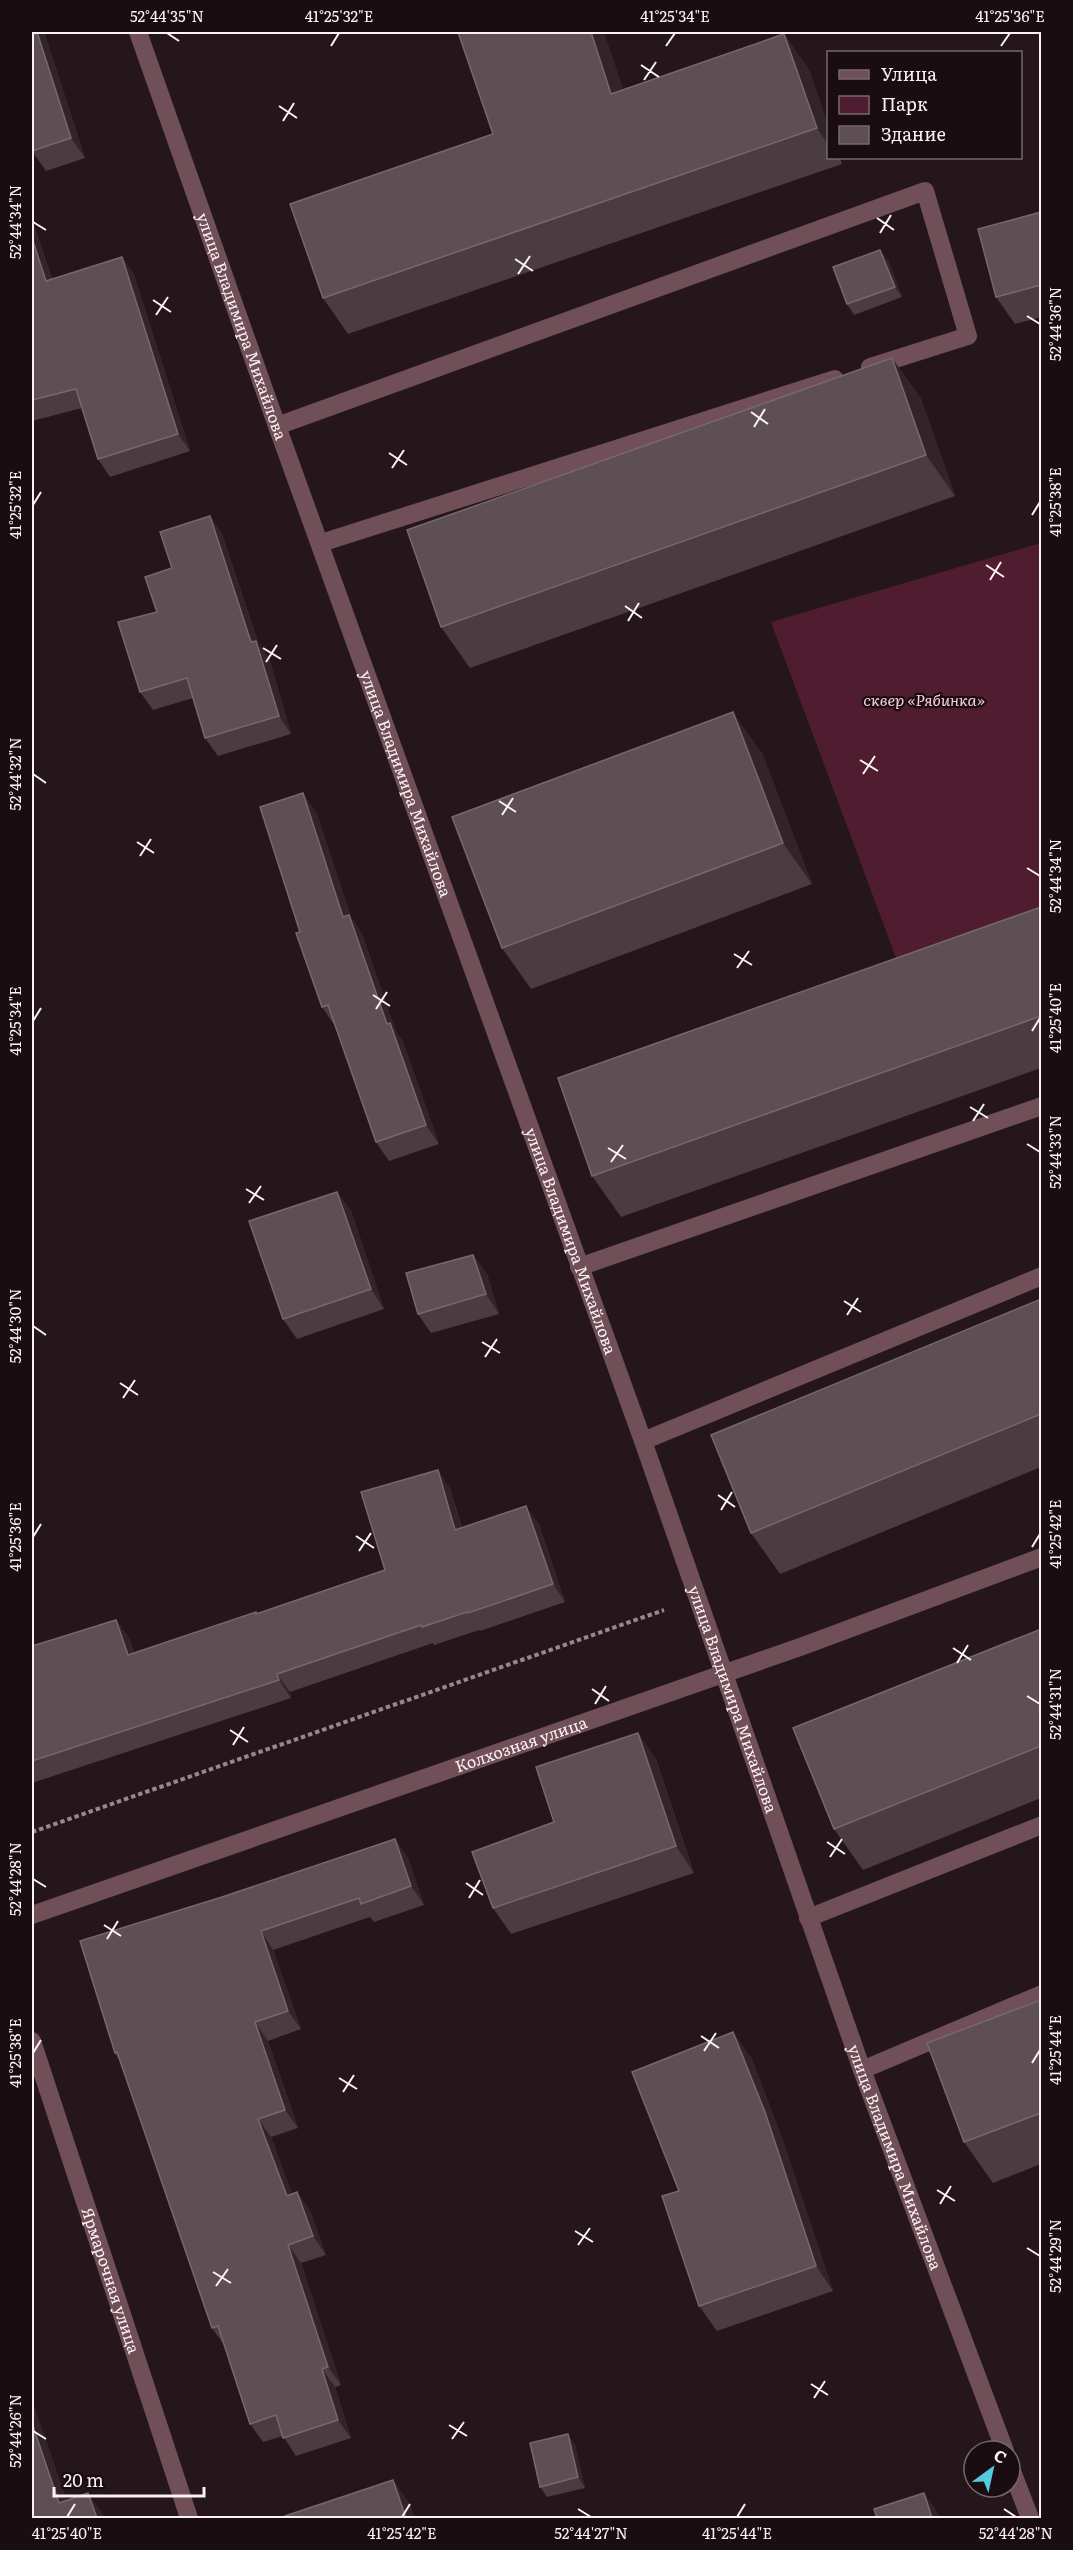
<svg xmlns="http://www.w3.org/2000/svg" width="1073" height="2550" viewBox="0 0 1073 2550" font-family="Literata,serif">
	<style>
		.green { fill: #4f1d2f }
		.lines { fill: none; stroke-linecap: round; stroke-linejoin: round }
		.path { stroke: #95898c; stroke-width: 4; stroke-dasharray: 4.5 3; stroke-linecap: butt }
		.lane { stroke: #704f58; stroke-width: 18 }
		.street { stroke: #704f58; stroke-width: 18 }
		.wall { fill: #4a3c40 }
		.shaded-wall { fill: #332428 }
		.building { fill: #5d4f53; stroke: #76696c; stroke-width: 1.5 }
		.ticks { fill: none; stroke: #fcf2f4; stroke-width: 2 }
		.labels { text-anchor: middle; stroke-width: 4.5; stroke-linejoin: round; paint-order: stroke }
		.street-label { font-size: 16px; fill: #fcf2f4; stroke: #1a0d11 }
		.park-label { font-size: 16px; font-style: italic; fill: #facdd9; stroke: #1a0d11 }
		.neatline { fill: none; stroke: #fcf2f4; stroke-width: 2 }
		.ticks-label { font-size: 15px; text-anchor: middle; fill: #fcf2f4 }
	</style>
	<rect width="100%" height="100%" fill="#24161a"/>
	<polygon class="green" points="1041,543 1041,924 899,966 771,622"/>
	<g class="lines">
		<polyline class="path" points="32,1832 664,1610"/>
		<g class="lane">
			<polyline points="277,426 925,191 968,336 870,367"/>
			<polyline points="321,543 835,379"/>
			<polyline points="579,1267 1042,1106"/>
			<polyline points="643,1441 1042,1276"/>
			<polyline points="808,1918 1042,1825"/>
			<polyline points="862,2070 1042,1994"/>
		</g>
		<g class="street">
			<path id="s1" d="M 138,32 L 277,426 L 643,1441 L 862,2070 L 1005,2451"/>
			<path id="s2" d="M 32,1915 L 803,1646 L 1042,1557"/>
			<path id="s3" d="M 32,2041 L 189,2518"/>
			<polyline points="1010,2466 1030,2518"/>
		</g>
	</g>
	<g class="wall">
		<polygon points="32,32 44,32 85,158 46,171 32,151"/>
		<polygon points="784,34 809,70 828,125 828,158 840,158 842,164 348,334 323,298 493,134"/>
		<polygon points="1041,214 1041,317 1015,324 996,297"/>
		<polygon points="32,219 52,279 122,257 134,275 190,451 110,477 98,459 82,408 32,421"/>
		<polygon points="888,260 902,297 854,315 847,304"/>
		<polygon points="892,358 921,399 955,496 470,668 441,627"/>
		<polygon points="210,516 222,534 258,642 269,658 291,734 218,756 205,738 193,698 153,710 140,692 157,612 172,568"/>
		<polygon points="762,753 812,884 531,989 502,948"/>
		<polygon points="316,812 351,917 362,934 396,1032 403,1042 439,1144 389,1161 376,1142 335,1026 322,1007 300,932"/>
		<polygon points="1041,908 1041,1068 621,1217 592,1176"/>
		<polygon points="337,1192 351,1211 384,1309 297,1339 283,1319"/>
		<polygon points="473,1255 487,1274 499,1314 431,1333 418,1314"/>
		<polygon points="1041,1299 1041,1467 780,1574 751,1533"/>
		<polygon points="450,1488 462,1528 539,1524 565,1602 480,1631 479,1630 434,1645 433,1643 290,1692 291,1698 32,1783 32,1646 116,1620 129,1638 134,1653 256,1612 257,1614 385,1570"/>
		<polygon points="1041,1629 1041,1798 863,1870 834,1829"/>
		<polygon points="638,1733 656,1759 694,1873 511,1934 493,1908 554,1822"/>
		<polygon points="395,1839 408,1858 424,1905 374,1922 370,1917 273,1950 301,2029 268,2041 298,2128 271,2137 292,2194 297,2192 310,2211 326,2255 301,2263 341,2385 335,2387 351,2438 296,2456 283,2436 263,2442 250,2424 224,2345 212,2328 120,2061 115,2053 222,1897"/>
		<polygon points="1041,2000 1041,2164 993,2183 964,2142"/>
		<polygon points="751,2057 782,2138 833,2291 717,2331 699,2306 679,2191"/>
		<polygon points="575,2445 585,2488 547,2497 540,2487"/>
	</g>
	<g class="shaded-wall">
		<polygon points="37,32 44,32 85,158 71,138"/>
		<polygon points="591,32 604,32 637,130 611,94"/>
		<polygon points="784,34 809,70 828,125 828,145 817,128"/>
		<polygon points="32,219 58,299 46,281 32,238"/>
		<polygon points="880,250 888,260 902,297 895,287"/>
		<polygon points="122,257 134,275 190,451 178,434"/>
		<polygon points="892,358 921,399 955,496 926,455"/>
		<polygon points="210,516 222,534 258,642 269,658 291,734 279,716 251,642"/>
		<polygon points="733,712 762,753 812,884 783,843"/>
		<polygon points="303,793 316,812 351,917 362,934 396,1032 403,1042 439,1144 426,1125 387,1024 343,917"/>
		<polygon points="337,1192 351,1211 384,1309 371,1289"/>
		<polygon points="473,1255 487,1274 499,1314 486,1294"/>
		<polygon points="438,1470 450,1488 467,1548 455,1530"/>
		<polygon points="526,1506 539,1524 565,1602 553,1584"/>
		<polygon points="116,1620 129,1638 140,1673 128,1655"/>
		<polygon points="277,1674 290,1692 291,1698 279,1680"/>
		<polygon points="638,1733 656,1759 694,1873 676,1846"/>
		<polygon points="395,1839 408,1858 424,1905 411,1886"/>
		<polygon points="261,1931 273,1950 301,2029 288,2011"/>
		<polygon points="255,2022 268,2041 298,2128 285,2110"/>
		<polygon points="733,2032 751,2057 782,2138 833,2291 816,2266"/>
		<polygon points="258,2119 271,2137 300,2214 287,2196"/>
		<polygon points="297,2192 310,2211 326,2255 313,2236"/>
		<polygon points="288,2245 301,2263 341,2385 328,2367"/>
		<polygon points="322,2369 335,2387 351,2438 338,2420"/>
		<polygon points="32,2403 35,2408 73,2518 59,2503 32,2423"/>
		<polygon points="568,2434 575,2445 585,2488 578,2477"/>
		<polygon points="393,2480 410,2504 415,2518 406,2518"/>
		<polygon points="88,2493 105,2517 106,2518 97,2518"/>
		<polygon points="924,2493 938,2513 940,2518 932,2518"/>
	</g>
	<g class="building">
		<polygon points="32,32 37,32 71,138 32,151"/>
		<polygon points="458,32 591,32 611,94 784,34 817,128 323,298 290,204 493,134"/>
		<polygon points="1041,212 1041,285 996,297 978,229"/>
		<polygon points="32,238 46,281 122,257 178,434 98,459 76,389 32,400"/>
		<polygon points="880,250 895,287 847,304 833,267"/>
		<polygon points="892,358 926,455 441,627 407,530"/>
		<polygon points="210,516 251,642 256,641 279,716 205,738 187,678 140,692 118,622 157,612 145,577 172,568 160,532"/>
		<polygon points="733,712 783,843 502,948 452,817"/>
		<polygon points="303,793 343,917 349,915 387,1024 390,1023 426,1125 376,1142 328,1005 322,1007 296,933 300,932 260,807"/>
		<polygon points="1041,907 1041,1016 592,1176 558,1078"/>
		<polygon points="337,1192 371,1289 283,1319 249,1221"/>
		<polygon points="473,1255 486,1294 418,1314 406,1273"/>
		<polygon points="1041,1299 1041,1414 751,1533 711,1435"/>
		<polygon points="438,1470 455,1530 526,1506 553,1584 468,1613 467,1612 422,1627 421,1625 277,1674 279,1680 32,1761 32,1646 116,1620 128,1655 256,1612 256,1614 385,1570 361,1492"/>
		<polygon points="1041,1629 1041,1746 834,1829 793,1728"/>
		<polygon points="638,1733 676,1846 493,1908 472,1852 554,1822 536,1767"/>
		<polygon points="395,1839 411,1886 361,1904 359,1898 261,1931 288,2011 255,2022 285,2110 258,2119 287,2196 297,2192 313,2236 288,2245 328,2367 322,2369 338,2420 283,2438 276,2415 250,2424 218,2326 212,2328 117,2052 115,2053 80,1941 222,1897"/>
		<polygon points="1041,2000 1041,2113 964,2142 927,2043"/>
		<polygon points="733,2032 765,2112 816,2266 699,2306 662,2196 679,2191 632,2072"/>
		<polygon points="32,2423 59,2503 88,2493 97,2518 32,2518"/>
		<polygon points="568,2434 578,2477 540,2487 530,2443"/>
		<polygon points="393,2480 406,2518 286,2518 285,2516"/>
		<polygon points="924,2493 932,2518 877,2518 874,2509"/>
	</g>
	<path class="ticks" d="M 167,33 L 179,41M 331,46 L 339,33M 666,46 L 675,33M 1001,46 L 1010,33M 641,65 L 659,77M 644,80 L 656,62M 279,106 L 297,118M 283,121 L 294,103M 877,218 L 894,230M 33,222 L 46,230M 880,233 L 891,215M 515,259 L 533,271M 518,274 L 530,256M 153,300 L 171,312M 156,315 L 168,297M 1027,316 L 1040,324M 751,412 L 768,424M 754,427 L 765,409M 389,453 L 407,465M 392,468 L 404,450M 33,505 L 41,492M 1032,515 L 1040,502M 986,565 L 1004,577M 990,580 L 1001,562M 625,606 L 642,618M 628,621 L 639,603M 263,648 L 281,659M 266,662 L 277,645M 860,760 L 878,771M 33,774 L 46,783M 863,774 L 875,756M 499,801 L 516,812M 502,815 L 513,798M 137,842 L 154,853M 140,856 L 151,839M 1027,868 L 1040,876M 734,954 L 752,965M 737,968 L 749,951M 373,995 L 390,1006M 376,1009 L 387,992M 33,1021 L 41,1008M 1032,1031 L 1040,1018M 970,1107 L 988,1118M 973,1121 L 984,1104M 1027,1144 L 1040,1152M 608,1148 L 626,1159M 611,1162 L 623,1145M 246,1189 L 264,1200M 249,1203 L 261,1186M 844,1301 L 861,1312M 847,1315 L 858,1298M 33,1326 L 46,1335M 482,1342 L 500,1353M 485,1357 L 497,1339M 120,1383 L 138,1395M 123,1398 L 135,1380M 718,1495 L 735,1507M 721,1510 L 732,1492M 356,1536 L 374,1548M 33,1537 L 41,1524M 1032,1547 L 1040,1534M 359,1551 L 371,1533M 953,1648 L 971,1660M 957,1663 L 968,1645M 592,1689 L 609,1701M 1027,1696 L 1040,1704M 595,1704 L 606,1686M 230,1730 L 248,1742M 233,1745 L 244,1727M 827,1842 L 845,1854M 830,1857 L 842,1839M 33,1879 L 46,1887M 466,1883 L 483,1895M 469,1898 L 480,1880M 104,1925 L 121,1936M 107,1939 L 118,1921M 701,2036 L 719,2048M 704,2051 L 716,2033M 33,2053 L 41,2040M 1032,2063 L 1040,2050M 339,2078 L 357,2089M 343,2092 L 354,2075M 937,2190 L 955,2201M 940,2204 L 951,2186M 575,2231 L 593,2242M 578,2245 L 590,2228M 1027,2248 L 1040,2256M 213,2272 L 231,2283M 216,2286 L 228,2269M 811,2384 L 828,2395M 814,2398 L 825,2381M 449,2425 L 467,2436M 33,2431 L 46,2439M 452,2439 L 464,2422M 578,2509 L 591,2517M 1004,2509 L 1016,2517M 67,2517 L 75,2504M 402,2517 L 410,2504M 737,2517 L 745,2504"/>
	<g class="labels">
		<g class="street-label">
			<text dy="6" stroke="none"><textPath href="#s1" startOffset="312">улица Владимира Михайлова</textPath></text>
			<text dy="6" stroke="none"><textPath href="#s1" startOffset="798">улица Владимира Михайлова</textPath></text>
			<text dy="6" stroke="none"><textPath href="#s1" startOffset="1284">улица Владимира Михайлова</textPath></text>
			<text dy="6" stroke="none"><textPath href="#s1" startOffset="1770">улица Владимира Михайлова</textPath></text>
			<text dy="6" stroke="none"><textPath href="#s2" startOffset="518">Колхозная улица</textPath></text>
			<text dy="6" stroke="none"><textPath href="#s1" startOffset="2256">улица Владимира Михайлова</textPath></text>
			<text dy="6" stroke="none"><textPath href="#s3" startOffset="252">Ярмарочная улица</textPath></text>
		</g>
		<g class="park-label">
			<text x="924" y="706">сквер «Рябинка»</text>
		</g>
	</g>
	<rect width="1073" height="2550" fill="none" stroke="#1a0d11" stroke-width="66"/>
	<rect x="827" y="51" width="195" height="108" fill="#1a0d11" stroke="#74696c" stroke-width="1.5"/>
	<rect x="839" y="70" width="30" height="9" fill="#704f58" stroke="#74696c" stroke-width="1.5"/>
	<text x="881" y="81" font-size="18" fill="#fcf2f4">Улица</text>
	<rect x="839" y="96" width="30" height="18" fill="#4f1d2f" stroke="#74696c" stroke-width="1.5"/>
	<text x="881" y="111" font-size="18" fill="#fcf2f4">Парк</text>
	<rect x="839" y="126" width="30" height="18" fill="#5d4f53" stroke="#74696c" stroke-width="1.5"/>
	<text x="881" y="141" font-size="18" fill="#fcf2f4">Здание</text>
	<g transform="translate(992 2469) rotate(33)"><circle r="28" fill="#1a0d11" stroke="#74696c" stroke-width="1.5"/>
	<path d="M0-4.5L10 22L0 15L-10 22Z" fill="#54cade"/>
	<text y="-9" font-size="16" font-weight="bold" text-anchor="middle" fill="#fcf2f4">С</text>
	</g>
	<path d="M54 2487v9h150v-9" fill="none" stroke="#fcf2f4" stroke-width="3"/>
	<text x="63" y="2487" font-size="18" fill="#fcf2f4" stroke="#1a0d11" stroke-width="4.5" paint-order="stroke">20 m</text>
	<rect x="33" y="33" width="1007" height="2484" class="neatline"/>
	<g class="ticks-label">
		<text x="167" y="22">52°44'35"N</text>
		<text x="339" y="22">41°25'32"E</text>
		<text x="675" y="22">41°25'34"E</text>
		<text x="1010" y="22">41°25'36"E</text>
		<text transform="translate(16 222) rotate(-90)" y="5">52°44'34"N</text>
		<text transform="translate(1056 324) rotate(-90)" y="5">52°44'36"N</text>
		<text transform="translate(1056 502) rotate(-90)" y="5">41°25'38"E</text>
		<text transform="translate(16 505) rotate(-90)" y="5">41°25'32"E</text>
		<text transform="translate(16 774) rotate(-90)" y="5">52°44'32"N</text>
		<text transform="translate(1056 876) rotate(-90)" y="5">52°44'34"N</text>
		<text transform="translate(1056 1018) rotate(-90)" y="5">41°25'40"E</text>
		<text transform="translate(16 1021) rotate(-90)" y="5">41°25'34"E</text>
		<text transform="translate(1056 1152) rotate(-90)" y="5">52°44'33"N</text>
		<text transform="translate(16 1326) rotate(-90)" y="5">52°44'30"N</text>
		<text transform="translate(1056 1534) rotate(-90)" y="5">41°25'42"E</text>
		<text transform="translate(16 1537) rotate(-90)" y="5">41°25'36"E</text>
		<text transform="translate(1056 1704) rotate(-90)" y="5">52°44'31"N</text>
		<text transform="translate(16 1879) rotate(-90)" y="5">52°44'28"N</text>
		<text transform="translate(1056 2050) rotate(-90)" y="5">41°25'44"E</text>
		<text transform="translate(16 2053) rotate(-90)" y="5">41°25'38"E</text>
		<text transform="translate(1056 2256) rotate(-90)" y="5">52°44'29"N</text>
		<text transform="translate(16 2431) rotate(-90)" y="5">52°44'26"N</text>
		<text x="67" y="2539">41°25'40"E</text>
		<text x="402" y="2539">41°25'42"E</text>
		<text x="591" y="2539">52°44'27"N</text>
		<text x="737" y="2539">41°25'44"E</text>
		<text x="1016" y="2539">52°44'28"N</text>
	</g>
</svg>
